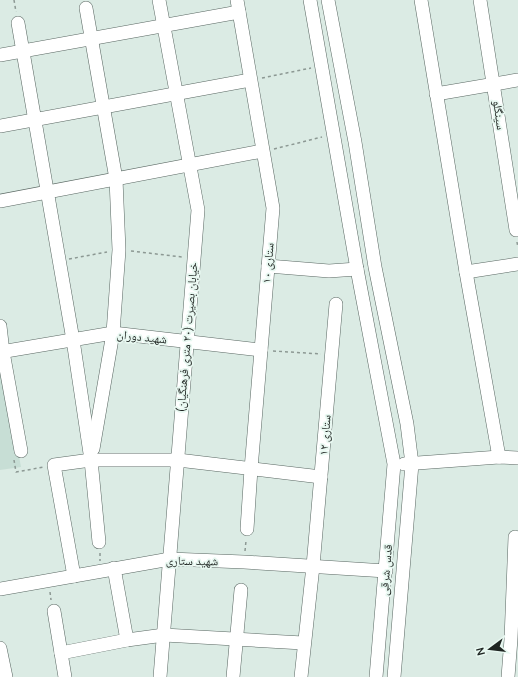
<svg xmlns="http://www.w3.org/2000/svg" width="518" height="677" viewBox="0 0 518 677" font-family="Ubuntu,'Noto Naskh Arabic',sans-serif">
	<style>
		.built { fill: #c7ded5 }
		.lines { fill: none; stroke-linecap: round; stroke-linejoin: round }
		.minor-casing { stroke: #596762; stroke-width: 14 }
		.path { stroke: #8c9893; stroke-width: 1.5; stroke-dasharray: 3 3; stroke-linecap: butt }
		.minor { stroke: #fff; stroke-width: 13 }
		.labels { text-anchor: middle; stroke-width: 3.5; stroke-linejoin: round; paint-order: stroke }
		.street-label { font-size: 12px; fill: #1f2522; stroke: #e8f8f1 }
	</style>
	<rect width="100%" height="100%" fill="#dbebe4"/>
	<polygon class="built" points="0,365 2,366 21,467 0,470"/>
	<g class="lines">
		<g class="minor-casing">
			<g id="minor">
				<polyline points="159,0 198,210 160,677"/>
				<polyline points="237,0 273,208 251,469 247,529"/>
				<polyline points="310,0 357,269 394,464 376,677"/>
				<polyline points="328,0 355,142 375,267 407,424 412,464 394,677"/>
				<polyline points="421,0 466,272 499,457"/>
				<polyline points="480,0 516,230"/>
				<polyline points="86,8 116,179 119,250 113,333 93,449"/>
				<polyline points="18,23 73,340 91,460 99,542"/>
				<polyline points="0,55 239,12"/>
				<polyline points="436,94 518,80"/>
				<polyline points="0,126 250,80"/>
				<polyline points="0,201 262,151"/>
				<polyline points="268,266 329,271 357,269"/>
				<polyline points="466,272 518,264"/>
				<polyline points="0,326 3,352 21,451"/>
				<polyline points="0,352 113,333 261,350"/>
				<polyline points="404,464 499,457 518,458"/>
				<polyline points="114,568 127,640"/>
				<polyline points="74,576 54,465 91,460 178,460 321,477"/>
				<polyline points="0,589 170,559 244,562 386,571"/>
				<polyline points="54,611 65,677"/>
				<polyline points="0,648 6,677"/>
				<polyline points="61,653 127,640 164,635 303,643"/>
				<polyline points="233,677 241,590"/>
				<polyline points="301,677 313,566 336,304"/>
				<polyline points="508,677 511,639 515,537"/>
			</g>
		</g>
		<g class="path">
			<polyline points="14,0 16,12"/>
			<polyline points="262,78 311,68"/>
			<polyline points="274,149 322,137"/>
			<polyline points="517,242 518,248"/>
			<polyline points="131,251 182,257"/>
			<polyline points="69,259 107,252"/>
			<polyline points="273,351 321,354"/>
			<polyline points="14,460 16,472 44,467"/>
			<polyline points="245,551 246,541"/>
			<polyline points="100,553 100,561"/>
			<polyline points="50,592 51,600"/>
		</g>
		<use href="#minor" class="minor"/>
	</g>
	<g class="labels">
		<g class="street-label">
			<text transform="translate(499 115) rotate(82)" y="4">سینگلو</text>
			<text transform="translate(268 263) rotate(-85)" y="4">ستاری ۱۰</text>
			<text transform="translate(142 337) rotate(6)" y="4">شهید دوران</text>
			<text transform="translate(187 337) rotate(-85)" y="4">خیابان بصیرت (۲۰ متری فرهنگیان)</text>
			<text transform="translate(325 435) rotate(-85)" y="4">ستاری ۱۲</text>
			<text transform="translate(192 561) rotate(1)" y="4">شهید ستاری</text>
			<text transform="translate(386 570) rotate(-85)" y="4">قدس شرقی</text>
		</g>
	</g>
	<g transform="translate(490 649) rotate(255)" stroke="#e8f8f1" stroke-width="3" paint-order="stroke">
	<path d="M0-3L7 15L0 10L-7 15Z" fill="#1f2522"/>
	<text y="-6" font-size="11" font-weight="bold" text-anchor="middle" fill="#1f2522">N</text>
	</g>
</svg>
